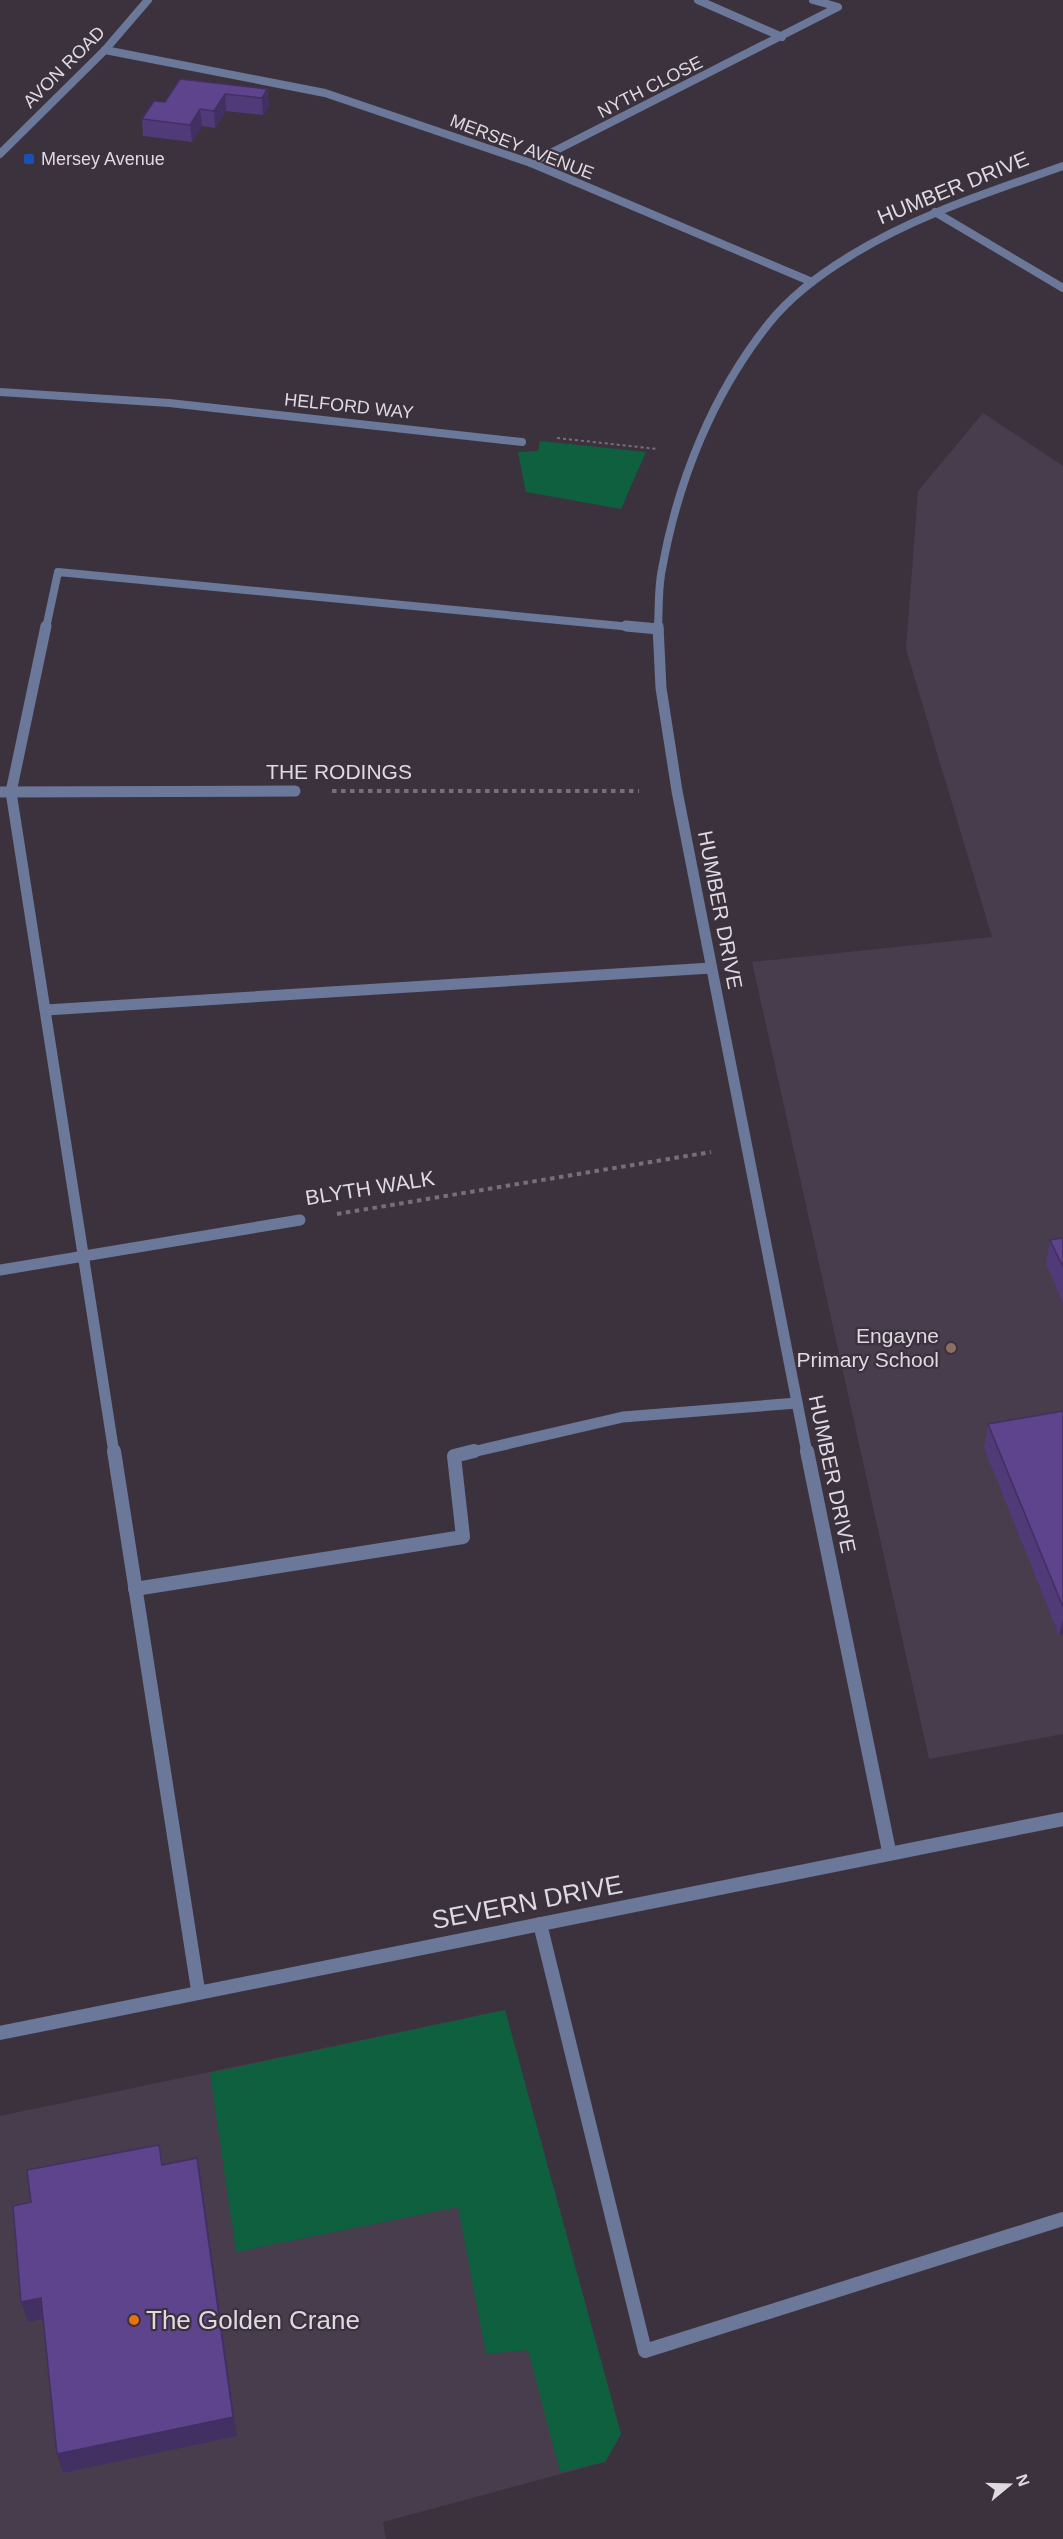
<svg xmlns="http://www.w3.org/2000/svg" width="1063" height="2539" viewBox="0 0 1063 2539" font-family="Helvetica,sans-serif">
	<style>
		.built { fill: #483d4d }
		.green { fill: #0e603e }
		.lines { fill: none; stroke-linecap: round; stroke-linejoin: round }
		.path-far1 { stroke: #766e78; stroke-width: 2; stroke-dasharray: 3 3; stroke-linecap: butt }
		.path { stroke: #766e78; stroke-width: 4; stroke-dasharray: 4.5 4.5; stroke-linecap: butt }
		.service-far2 { stroke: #6c7899; stroke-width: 8 }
		.service-far1 { stroke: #6c7899; stroke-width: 11 }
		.service { stroke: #6c7899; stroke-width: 14 }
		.minor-far2 { stroke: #6c7899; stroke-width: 8 }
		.minor-far1 { stroke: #6c7899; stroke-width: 11 }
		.minor { stroke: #6c7899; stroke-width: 14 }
		.wall { fill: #513a78 }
		.shaded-wall { fill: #423062 }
		.building { fill: #5e448c; stroke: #423062; stroke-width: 1.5 }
		.transit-dot { fill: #1a4fb4; stroke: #3b323e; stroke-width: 2 }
		.education-dot { fill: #8d6e63; stroke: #3b323e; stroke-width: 2 }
		.food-dot { fill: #e8710a; stroke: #3b323e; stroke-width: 2 }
		.labels { text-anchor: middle; stroke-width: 4.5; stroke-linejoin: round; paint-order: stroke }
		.far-street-label { font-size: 18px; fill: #dfd9e1; stroke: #3b323e }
		.far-poi-label { font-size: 18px; fill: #dfd9e1; stroke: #3b323e; text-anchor: start }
		.street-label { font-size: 21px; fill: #dfd9e1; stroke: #3b323e }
		.poi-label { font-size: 21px; fill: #dfd9e1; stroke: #3b323e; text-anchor: end }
		.near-street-label { font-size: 26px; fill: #dfd9e1; stroke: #3b323e }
		.near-poi-label { font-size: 26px; fill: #dfd9e1; stroke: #3b323e; text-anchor: start }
	</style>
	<rect width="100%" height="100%" fill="#3b323e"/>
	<g class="built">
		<polygon points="983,413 1063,466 1063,1734 929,1759 752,962 992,937 906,649 918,491"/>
		<polygon points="505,2010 621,2434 605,2462 383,2522 386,2539 0,2539 0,2116"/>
	</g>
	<g class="green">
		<polygon points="540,441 646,452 621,509 526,492 518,452 538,451"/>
		<polygon points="505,2010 621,2434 605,2462 560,2472 528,2350 486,2354 458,2207 236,2252 210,2073"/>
	</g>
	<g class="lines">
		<polyline class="path-far1" points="557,438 657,449"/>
		<g class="path">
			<polyline points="332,791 639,791"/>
			<polyline points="337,1214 711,1152"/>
		</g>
		<polyline class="service-far2" points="46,628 58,572 642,628"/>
		<g class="service-far1">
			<polyline points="46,626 11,792 114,1453"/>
			<polyline points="626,626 658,629"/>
			<polyline points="46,1010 711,968"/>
			<polyline points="468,1453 623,1417 797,1403"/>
		</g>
		<g class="service">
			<polyline points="114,1451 198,1990"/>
			<polyline points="135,1589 463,1537 454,1456 474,1451"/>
			<polyline points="540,1924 645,2351 1063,2219"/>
		</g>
		<g class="minor-far2">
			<polyline points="698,0 782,37"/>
			<polyline points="105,50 325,93 531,163 812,282"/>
			<polyline points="0,154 105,50 148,0"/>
			<polyline points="531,163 838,7 813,0"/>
			<polyline points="935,212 1063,288"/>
			<polyline points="0,392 169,403 522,442"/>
			<path d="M 658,628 C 659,608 658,588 662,569 C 678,480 713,393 770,322 C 791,296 822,273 850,256 C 916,215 990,192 1063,166"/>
		</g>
		<g class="minor-far1">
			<polyline points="658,626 661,688 677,791 807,1453"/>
			<polyline points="0,792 295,791"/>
			<polyline points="0,1270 300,1220"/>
		</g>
		<g class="minor">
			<polyline points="807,1451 889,1851"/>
			<polyline points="0,2033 1063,1819"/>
		</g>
	</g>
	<g class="wall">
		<polygon points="180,79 267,89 269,106 263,115 226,111 215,128 202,126 192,142 143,136 142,119 165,102"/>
		<polygon points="1063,1238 1063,1303 1046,1264 1050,1240"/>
		<polygon points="1063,1411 1063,1634 1059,1635 984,1448 988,1424"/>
	</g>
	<g class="shaded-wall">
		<polygon points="267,89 269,106 263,115 262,98"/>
		<polygon points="225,94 226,111 215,128 214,111"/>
		<polygon points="200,109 202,126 192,142 190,125"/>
		<polygon points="1063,1619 1063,1634 1059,1635"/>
		<polygon points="197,2158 201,2179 237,2436 63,2473 57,2454"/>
		<polygon points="41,2298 47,2318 28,2322 21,2302"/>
	</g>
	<g class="building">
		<polygon points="180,79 267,89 262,98 225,94 214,111 200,109 190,125 142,119 154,101 165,102"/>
		<polygon points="1063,1238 1063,1267 1050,1240"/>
		<polygon points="1063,1411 1063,1607 988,1424"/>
		<polygon points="159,2145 162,2165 197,2158 233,2417 57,2454 41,2298 21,2302 13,2206 31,2202 27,2170"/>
	</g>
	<rect class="transit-dot" x="23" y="153" width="12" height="12" rx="3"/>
	<circle class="education-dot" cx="951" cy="1348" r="6"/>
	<circle class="food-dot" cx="134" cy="2320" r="6"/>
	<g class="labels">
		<g class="far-street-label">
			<text transform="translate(64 67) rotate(-45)" y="6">AVON ROAD</text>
			<text transform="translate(650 87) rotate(-27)" y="6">NYTH CLOSE</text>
			<text transform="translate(522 147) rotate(21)" y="6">MERSEY AVENUE</text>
			<text transform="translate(349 406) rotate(6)" y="6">HELFORD WAY</text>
		</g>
		<g class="far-poi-label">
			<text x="41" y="165">Mersey Avenue</text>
		</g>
		<g class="street-label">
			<text transform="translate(953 188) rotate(-22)" y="7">HUMBER DRIVE</text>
			<text x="339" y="779">THE RODINGS</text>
			<text transform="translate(720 910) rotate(79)" y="7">HUMBER DRIVE</text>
			<text transform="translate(370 1188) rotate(-9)" y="7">BLYTH WALK</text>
			<text transform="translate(832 1474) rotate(78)" y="7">HUMBER DRIVE</text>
		</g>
		<g class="poi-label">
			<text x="939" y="1343">Engayne<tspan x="939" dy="24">Primary School</tspan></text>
		</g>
		<g class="near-street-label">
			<text transform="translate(527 1902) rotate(-11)" y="9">SEVERN DRIVE</text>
		</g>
		<g class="near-poi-label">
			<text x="146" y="2329">The Golden Crane</text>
		</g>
	</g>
	<g transform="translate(1009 2485) rotate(71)" stroke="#3b323e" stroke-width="4.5" paint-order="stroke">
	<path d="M0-4.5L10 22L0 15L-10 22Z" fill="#dfd9e1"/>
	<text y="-9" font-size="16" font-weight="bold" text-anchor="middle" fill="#dfd9e1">N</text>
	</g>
</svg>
